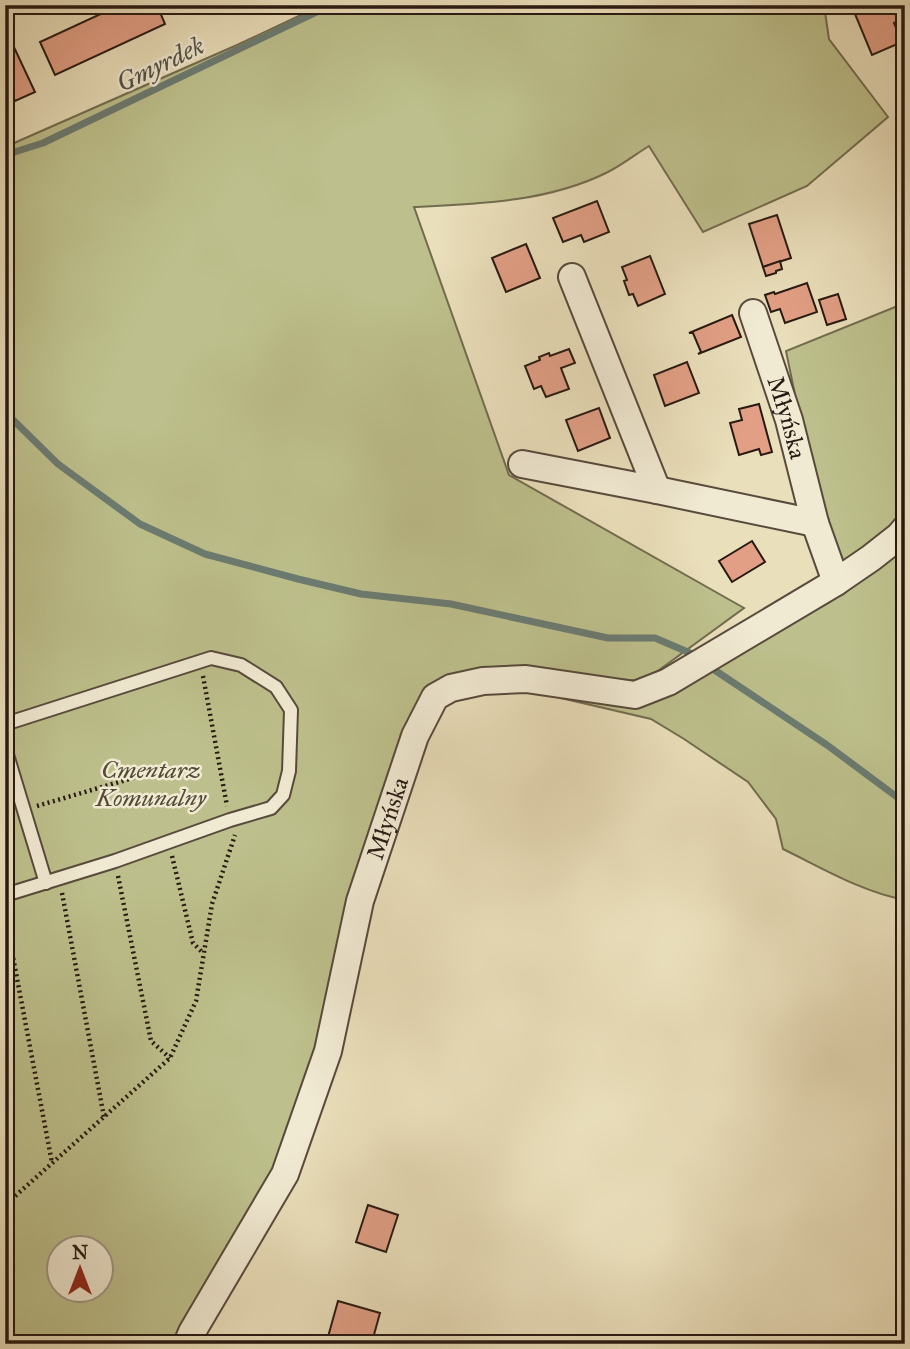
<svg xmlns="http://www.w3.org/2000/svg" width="910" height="1349" viewBox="0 0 910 1349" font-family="'IM FELL Great Primer',serif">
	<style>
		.green { fill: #bdc08c; stroke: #726c4f; stroke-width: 2; fill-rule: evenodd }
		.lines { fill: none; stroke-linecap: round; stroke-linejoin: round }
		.stream { stroke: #6b7b71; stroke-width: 7 }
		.building { fill: #e29f85; stroke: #271912; stroke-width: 2 }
		.service-casing { stroke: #584a3c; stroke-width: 16 }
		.minor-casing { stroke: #584a3c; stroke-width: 30 }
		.path { stroke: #271912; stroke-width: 4.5; stroke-dasharray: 2 3.5; stroke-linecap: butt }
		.service { stroke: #f1ead3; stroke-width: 12 }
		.minor { stroke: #f1ead3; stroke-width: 26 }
		.labels { text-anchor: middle; stroke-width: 5; stroke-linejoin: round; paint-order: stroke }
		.street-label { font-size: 24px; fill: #271912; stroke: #f1ead3 }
		.park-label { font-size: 24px; font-style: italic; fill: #544b37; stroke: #f1ead3 }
		.water-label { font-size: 26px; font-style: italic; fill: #4f5249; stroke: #f1ead3 }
	</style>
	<rect width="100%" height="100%" fill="#eadfbb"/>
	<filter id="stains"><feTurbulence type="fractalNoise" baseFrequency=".00286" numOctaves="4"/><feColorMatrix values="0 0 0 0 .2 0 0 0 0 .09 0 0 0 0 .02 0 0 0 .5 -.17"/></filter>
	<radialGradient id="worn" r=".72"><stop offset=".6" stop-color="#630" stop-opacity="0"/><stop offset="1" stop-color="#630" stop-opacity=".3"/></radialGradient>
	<g class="green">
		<path d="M 322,5 L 824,5 L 829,39 L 888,117 L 807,186 L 703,232 L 649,146 C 636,154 622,165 608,172 C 548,202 480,204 414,207 L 509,475 L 744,608 L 644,681 L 565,676 L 459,692 L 439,709 L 424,736 L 272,1173 L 177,1344 L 5,1344 L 5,147 L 237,45 ZM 60,1248 L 102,1248 L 102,1290 L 60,1290 Z"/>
		<path d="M 905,303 L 905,900 C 862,892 822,868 783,849 L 776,819 L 748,782 L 684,739 L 651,719 L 535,692 L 676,691 L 847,591 L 818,506 L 786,351 Z"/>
	</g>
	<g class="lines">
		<g class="stream">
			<polyline points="5,155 43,143 331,5"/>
			<polyline points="5,412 58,464 140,524 205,554 298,579 361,594 451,604 608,638 655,638 690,653"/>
			<polyline points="710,667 827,745 905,803"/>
		</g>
	</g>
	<g class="building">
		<polygon points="120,5 157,5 165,24 55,75 40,42"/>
		<polygon points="876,5 887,5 889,10 893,8 898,21 894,23 902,42 872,55 855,14"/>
		<polygon points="5,28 35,92 15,101 5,80"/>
		<polygon points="597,201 609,232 584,242 581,235 563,242 553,218"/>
		<polygon points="777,215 791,258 763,267 749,224"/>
		<polygon points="526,244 540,278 506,292 492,258"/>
		<polygon points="650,256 665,294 638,306 633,294 629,295 624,281 627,280 622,267"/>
		<polygon points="780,261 782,269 776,271 776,273 766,276 763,267"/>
		<polygon points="807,283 817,312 785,323 780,309 771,312 765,295 774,292 775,294"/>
		<polygon points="838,294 846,319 827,325 819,300"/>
		<polygon points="732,315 741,337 698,354 701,352 693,333 689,333"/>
		<polygon points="569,349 575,363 561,368 569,389 546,397 541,386 534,389 525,366 540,360 539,357 549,353 550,356"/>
		<polygon points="687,362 699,393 665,406 654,375"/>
		<polygon points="759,404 772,452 761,455 759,449 739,455 730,423 742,420 739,409"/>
		<polygon points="599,408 610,438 578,451 566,420"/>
		<polygon points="752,541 765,562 732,582 719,561"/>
		<polygon points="368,1205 398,1215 386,1252 356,1242"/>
		<polygon points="338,1301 380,1313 372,1342 363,1339 362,1344 326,1344"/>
	</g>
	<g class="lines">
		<g class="service-casing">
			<g id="service">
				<polyline points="5,724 211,658 241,665 276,687 291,710 289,771 283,795 271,808 230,820 115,861 5,895"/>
				<polyline points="5,748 46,883"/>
			</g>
		</g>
		<g class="minor-casing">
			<g id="minor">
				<polyline points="572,277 657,490"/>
				<path id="s1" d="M 753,313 L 789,420 L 815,523 L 836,582"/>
				<polyline points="522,464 657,490 815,523"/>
				<path id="s2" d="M 187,1344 L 192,1332 L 285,1174 L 328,1051 L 360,901 L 415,736 L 435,697 L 451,688 L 483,681 L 526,679 L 635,695 L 668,682 L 836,582 L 871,558 L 899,536 L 905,529"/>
			</g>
		</g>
		<g class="path">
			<polyline points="203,676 227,806"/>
			<polyline points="37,806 167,768"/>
			<polyline points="172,856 193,943 203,953"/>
			<polyline points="118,876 151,1041 170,1058"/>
			<polyline points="62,893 104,1117"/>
			<polyline points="5,915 52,1163"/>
			<polyline points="5,1199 13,1198 170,1058 196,1001 212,904 235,835"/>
		</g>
		<use href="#service" class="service"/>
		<use href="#minor" class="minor"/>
	</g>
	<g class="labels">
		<g class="street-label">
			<text dy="8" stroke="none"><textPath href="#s1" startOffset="110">Młyńska</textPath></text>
			<text dy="8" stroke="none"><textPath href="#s2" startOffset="567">Młyńska</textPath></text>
		</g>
		<g class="park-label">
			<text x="151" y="778">Cmentarz<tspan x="151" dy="28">Komunalny</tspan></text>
		</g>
		<g class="water-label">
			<text transform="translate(160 64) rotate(-26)" y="9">Gmyrdek</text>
		</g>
	</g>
	<rect width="910" height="1349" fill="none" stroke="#eadfbb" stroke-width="28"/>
	<rect x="7" y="7" width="896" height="1335" fill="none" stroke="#271912" stroke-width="3.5"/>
	<rect x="14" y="14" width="882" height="1321" fill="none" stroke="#271912" stroke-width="2"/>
	<g transform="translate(80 1269)"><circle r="33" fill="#f1ead3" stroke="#a09686" stroke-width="2"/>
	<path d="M0-5L12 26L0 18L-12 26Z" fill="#8f2418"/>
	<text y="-10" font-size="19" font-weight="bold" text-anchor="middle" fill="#271912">N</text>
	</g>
	<rect width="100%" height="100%" filter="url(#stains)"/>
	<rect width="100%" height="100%" fill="url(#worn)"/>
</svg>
